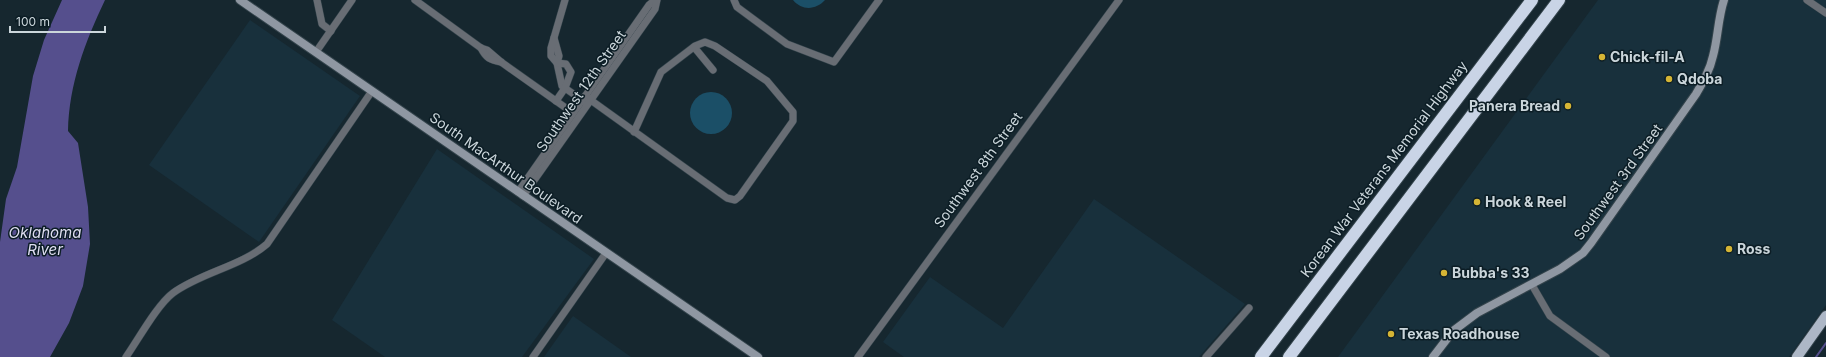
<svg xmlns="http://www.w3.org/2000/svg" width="1826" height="357" viewBox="0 0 1826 357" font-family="Inter,sans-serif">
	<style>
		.built { fill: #18303c }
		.green { fill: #1b4f67 }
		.water { fill: #554f8d }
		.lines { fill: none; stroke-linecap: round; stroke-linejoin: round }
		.stream { stroke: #554f8d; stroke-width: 2 }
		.minor-casing { stroke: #33434b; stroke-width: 8 }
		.secondary-casing { stroke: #33434b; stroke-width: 10 }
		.primary-casing { stroke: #33434b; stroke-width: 12 }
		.motorway-casing { stroke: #33434b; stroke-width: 14 }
		.minor { stroke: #686d74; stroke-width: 7 }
		.secondary { stroke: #8f97a2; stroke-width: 8 }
		.primary { stroke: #adb7c6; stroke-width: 10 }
		.motorway { stroke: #c9d4e6; stroke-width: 12 }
		.poi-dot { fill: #d5b535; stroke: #0c1d25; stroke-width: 1.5 }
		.labels { text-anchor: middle; stroke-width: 3; stroke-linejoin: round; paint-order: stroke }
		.poi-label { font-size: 14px; font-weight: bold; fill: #cbd6db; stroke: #0c1d25; text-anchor: start }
		.street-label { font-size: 14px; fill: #cbd6db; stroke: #0c1d25 }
		.water-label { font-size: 15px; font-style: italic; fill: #dfdef1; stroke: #0c1d25 }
	</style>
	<rect width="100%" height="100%" fill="#16272f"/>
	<g class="built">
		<polygon points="1598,0 1826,0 1826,305 1789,357 1338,357"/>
		<polygon points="250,20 360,96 259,242 149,165"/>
		<polygon points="437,149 594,259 522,357 385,357 332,320"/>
		<polygon points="1094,199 1245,304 1199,357 904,357 883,342 930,277 1003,328"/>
		<polygon points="573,316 631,357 544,357"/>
	</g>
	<g class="green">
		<path d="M 793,0 L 825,0 C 816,10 802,11 793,0 Z"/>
		<circle cx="711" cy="113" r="21"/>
	</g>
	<path class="water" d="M 62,0 L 105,0 C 85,42 69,84 68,131 L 78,143 L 88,207 L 90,244 L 83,286 L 69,323 L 50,357 L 0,357 L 0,242 L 6,199 L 17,167 L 33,76 L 44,40 Z"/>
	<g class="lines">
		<polyline class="stream" points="1816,357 1826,343"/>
		<g class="minor-casing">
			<g id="minor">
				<polyline points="317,0 322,24 331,31"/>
				<polyline points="415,0 481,48 487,50 501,62 573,113"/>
				<polyline points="734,0 737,7 787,44 834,62 879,0"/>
				<polyline points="1807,0 1826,13"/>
				<polyline points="554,38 559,56 557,63 562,86 585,102"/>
				<polyline points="694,47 713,70"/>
				<path d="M 481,48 C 486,58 490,60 501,62"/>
				<polyline points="316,52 352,0"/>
				<polyline points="585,96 727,198 735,200 740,196 793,121 793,112 767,81 715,46 705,42 695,46 661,72 634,132"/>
				<polyline points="556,101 565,88 571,72 566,64 557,63 551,56 551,48 565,0"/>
				<polyline points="518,192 649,5 655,0"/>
				<polyline points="523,196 655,9 657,0"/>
				<polyline points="1532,285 1550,316 1606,357"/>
				<path d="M 126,357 C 138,340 157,305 173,293 C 202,272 240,267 267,244 L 372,91"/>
				<polyline points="533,357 606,253"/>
				<polyline points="858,357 1119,0"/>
				<polyline points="1206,357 1249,308"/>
			</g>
		</g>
		<g class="secondary-casing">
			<g id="secondary">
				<polyline points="240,0 758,357"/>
				<path d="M 1433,357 L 1453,331 L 1477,313 L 1560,269 L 1583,253 L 1591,243 L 1696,94 C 1703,82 1710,70 1713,56 C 1718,38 1718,18 1724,0"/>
			</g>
		</g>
		<g class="primary-casing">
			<polyline id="primary" points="1797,357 1826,316"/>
		</g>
		<g class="motorway-casing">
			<g id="motorway">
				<polyline points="1261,357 1532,0"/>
				<polyline points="1289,357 1559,0"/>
			</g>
		</g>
		<use href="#minor" class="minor"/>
		<use href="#secondary" class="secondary"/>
		<use href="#primary" class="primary"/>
		<use href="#motorway" class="motorway"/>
	</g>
	<g class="poi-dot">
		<circle cx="1602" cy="57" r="4"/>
		<circle cx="1669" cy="79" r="4"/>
		<circle cx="1568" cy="106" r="4"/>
		<circle cx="1477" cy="202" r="4"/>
		<circle cx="1729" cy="249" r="4"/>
		<circle cx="1444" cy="273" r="4"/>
		<circle cx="1391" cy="334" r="4"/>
	</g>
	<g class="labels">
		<g class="poi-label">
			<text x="1610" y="62">Chick-fil-A</text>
			<text x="1677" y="84">Qdoba</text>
			<text x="1560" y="111" text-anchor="end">Panera Bread</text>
			<text x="1485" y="207">Hook &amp; Reel</text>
			<text x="1737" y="254">Ross</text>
			<text x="1452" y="278">Bubba's 33</text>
			<text x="1399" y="339">Texas Roadhouse</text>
		</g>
		<g class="street-label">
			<text transform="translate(581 91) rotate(-55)" y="5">Southwest 12th Street</text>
			<text transform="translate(506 168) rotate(35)" y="5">South MacArthur Boulevard</text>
			<text transform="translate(1384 169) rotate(-53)" y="5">Korean War Veterans Memorial Highway</text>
			<text transform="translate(978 170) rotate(-54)" y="5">Southwest 8th Street</text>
			<text transform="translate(1618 182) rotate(-54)" y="5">Southwest 3rd Street</text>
		</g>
		<g class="water-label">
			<text x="45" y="238">Oklahoma<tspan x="45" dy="17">River</tspan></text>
		</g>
	</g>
	<path d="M10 26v6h95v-6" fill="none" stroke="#cbd6db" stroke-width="2"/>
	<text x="16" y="26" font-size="12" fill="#cbd6db" stroke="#0c1d25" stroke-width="3" paint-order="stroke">100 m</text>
</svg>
